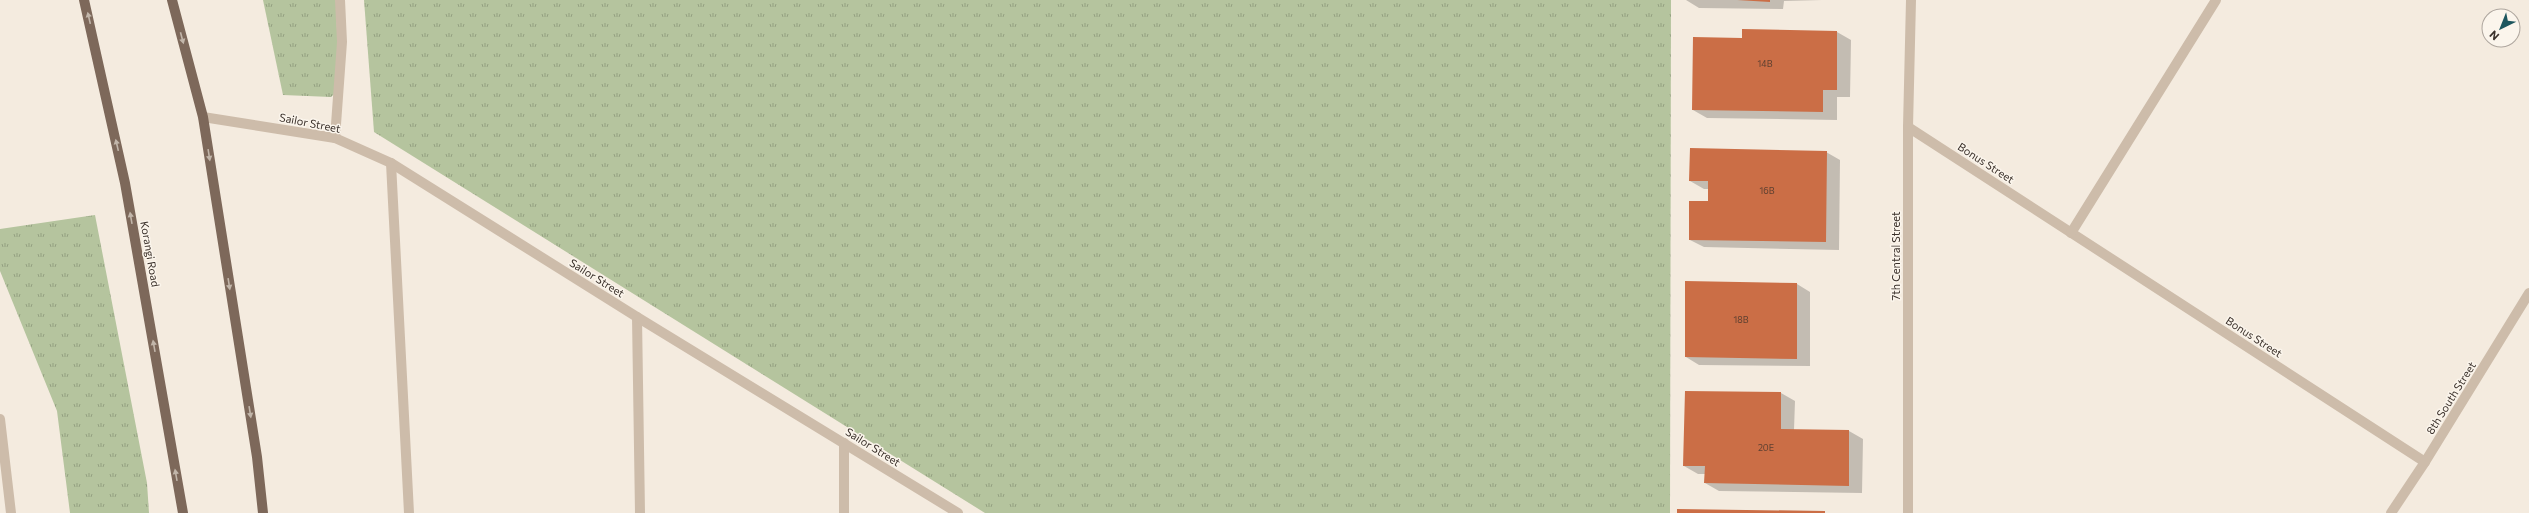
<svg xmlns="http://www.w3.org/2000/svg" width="2529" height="513" viewBox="0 0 2529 513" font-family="Commissioner,sans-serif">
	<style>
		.grass { fill: url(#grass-tufts) }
		.shadow { fill: #0003 }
		.building { fill: #cb6e46 }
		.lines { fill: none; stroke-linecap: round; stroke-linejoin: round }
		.service { stroke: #cdbcaa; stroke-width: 10 }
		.minor { stroke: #cdbcaa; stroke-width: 10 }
		.tertiary { stroke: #cdbcaa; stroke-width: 10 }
		.primary { stroke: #7d685a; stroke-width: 10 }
		.oneway { fill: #c2b6aa }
		.labels { text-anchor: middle; stroke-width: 3; stroke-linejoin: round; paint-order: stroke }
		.number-label { font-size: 9px; fill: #5e4031 }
		.street-label { font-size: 11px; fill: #3a302a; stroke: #fbf5ec }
	</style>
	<defs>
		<pattern id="grass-tufts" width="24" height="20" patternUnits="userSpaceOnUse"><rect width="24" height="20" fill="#b5c49e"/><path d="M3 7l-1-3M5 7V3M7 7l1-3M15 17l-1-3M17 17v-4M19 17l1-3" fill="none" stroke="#94a081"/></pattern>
	</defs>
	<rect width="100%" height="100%" fill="#f4ebdf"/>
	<g class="grass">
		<polygon points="263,0 336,0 339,90 331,97 283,95"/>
		<polygon points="364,0 1671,0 1670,513 985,513 374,132"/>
		<polygon points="95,215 147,483 149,513 70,513 57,411 0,271 0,229"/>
	</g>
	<g class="shadow">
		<polygon points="1686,0 1822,0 1784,1 1783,9 1699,8"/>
		<polygon points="1743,30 1837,32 1851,40 1850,97 1837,97 1837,120 1707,118 1693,110 1743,39"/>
		<polygon points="1826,152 1840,160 1839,250 1704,247 1690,240 1709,202 1709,189 1704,189 1690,181"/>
		<polygon points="1797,284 1810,292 1810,366 1699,365 1686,357"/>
		<polygon points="1781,393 1795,401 1794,430 1849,431 1863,439 1862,493 1719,491 1705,483 1706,474 1698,474 1684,466"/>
	</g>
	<g class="building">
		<polygon points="1737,0 1770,0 1770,2"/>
		<polygon points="1742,29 1837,31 1837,90 1823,90 1823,112 1692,110 1693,37 1742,38"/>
		<polygon points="1690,148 1827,151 1826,242 1689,240 1689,201 1708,201 1708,181 1689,181"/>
		<polygon points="1685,281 1797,283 1797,359 1685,357"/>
		<polygon points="1685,391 1781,392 1781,429 1849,430 1849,486 1704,483 1705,466 1683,466"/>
		<polygon points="1677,509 1825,511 1825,513 1677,513"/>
	</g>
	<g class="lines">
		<polyline class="service" points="335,138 342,42 340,0"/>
		<g class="minor">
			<polyline points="1908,127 2425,462"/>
			<polyline points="2071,233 2216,0"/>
			<polyline points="637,317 640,513"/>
			<polyline points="0,419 11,513"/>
			<polyline points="844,513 844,443"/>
			<polyline points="1908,513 1908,127 1911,0"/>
			<polyline points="2391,513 2425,462 2529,293"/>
		</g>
		<g class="tertiary">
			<polyline points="203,117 335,138 391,163 637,317 958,513"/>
			<polyline points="391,163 409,513"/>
		</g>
		<g class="primary">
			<polyline points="84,0 125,183 183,513"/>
			<polyline points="172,0 203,117 257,457 263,513"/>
		</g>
	</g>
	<defs><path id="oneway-solid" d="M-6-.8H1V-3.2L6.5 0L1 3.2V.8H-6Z"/></defs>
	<g class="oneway">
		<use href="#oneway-solid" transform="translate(89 18) rotate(-103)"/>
		<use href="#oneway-solid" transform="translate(182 38) rotate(75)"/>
		<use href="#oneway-solid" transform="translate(117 145) rotate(-103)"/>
		<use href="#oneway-solid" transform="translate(209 155) rotate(81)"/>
		<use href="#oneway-solid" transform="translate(131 218) rotate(-100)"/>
		<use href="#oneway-solid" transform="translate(229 284) rotate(81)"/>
		<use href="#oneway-solid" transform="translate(154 346) rotate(-100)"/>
		<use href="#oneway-solid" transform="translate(250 412) rotate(81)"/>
		<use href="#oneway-solid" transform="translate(176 475) rotate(-100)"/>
	</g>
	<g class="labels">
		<g class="number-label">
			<text x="1765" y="67">14B</text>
			<text x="1767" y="194">16B</text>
			<text x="1741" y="323">18B</text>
			<text x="1766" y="451">20E</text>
		</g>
		<g class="street-label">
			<text transform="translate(310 123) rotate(11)" y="4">Sailor Street</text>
			<text transform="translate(1986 163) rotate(33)" y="4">Bonus Street</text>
			<text transform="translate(150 254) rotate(80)" y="4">Korangi Road</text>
			<text transform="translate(1896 256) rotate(-90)" y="4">7th Central Street</text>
			<text transform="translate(597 278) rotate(32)" y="4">Sailor Street</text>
			<text transform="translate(2254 337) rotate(33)" y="4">Bonus Street</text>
			<text transform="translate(2451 398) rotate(-58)" y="4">8th South Street</text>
			<text transform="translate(873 447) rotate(32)" y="4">Sailor Street</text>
		</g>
	</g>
	<g transform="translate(2501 28) rotate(223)"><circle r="19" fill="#fbf5ec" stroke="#aea69e"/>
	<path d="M0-3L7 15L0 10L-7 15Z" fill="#1d565e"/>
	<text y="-6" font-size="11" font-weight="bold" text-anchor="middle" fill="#3a302a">N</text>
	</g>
</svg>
